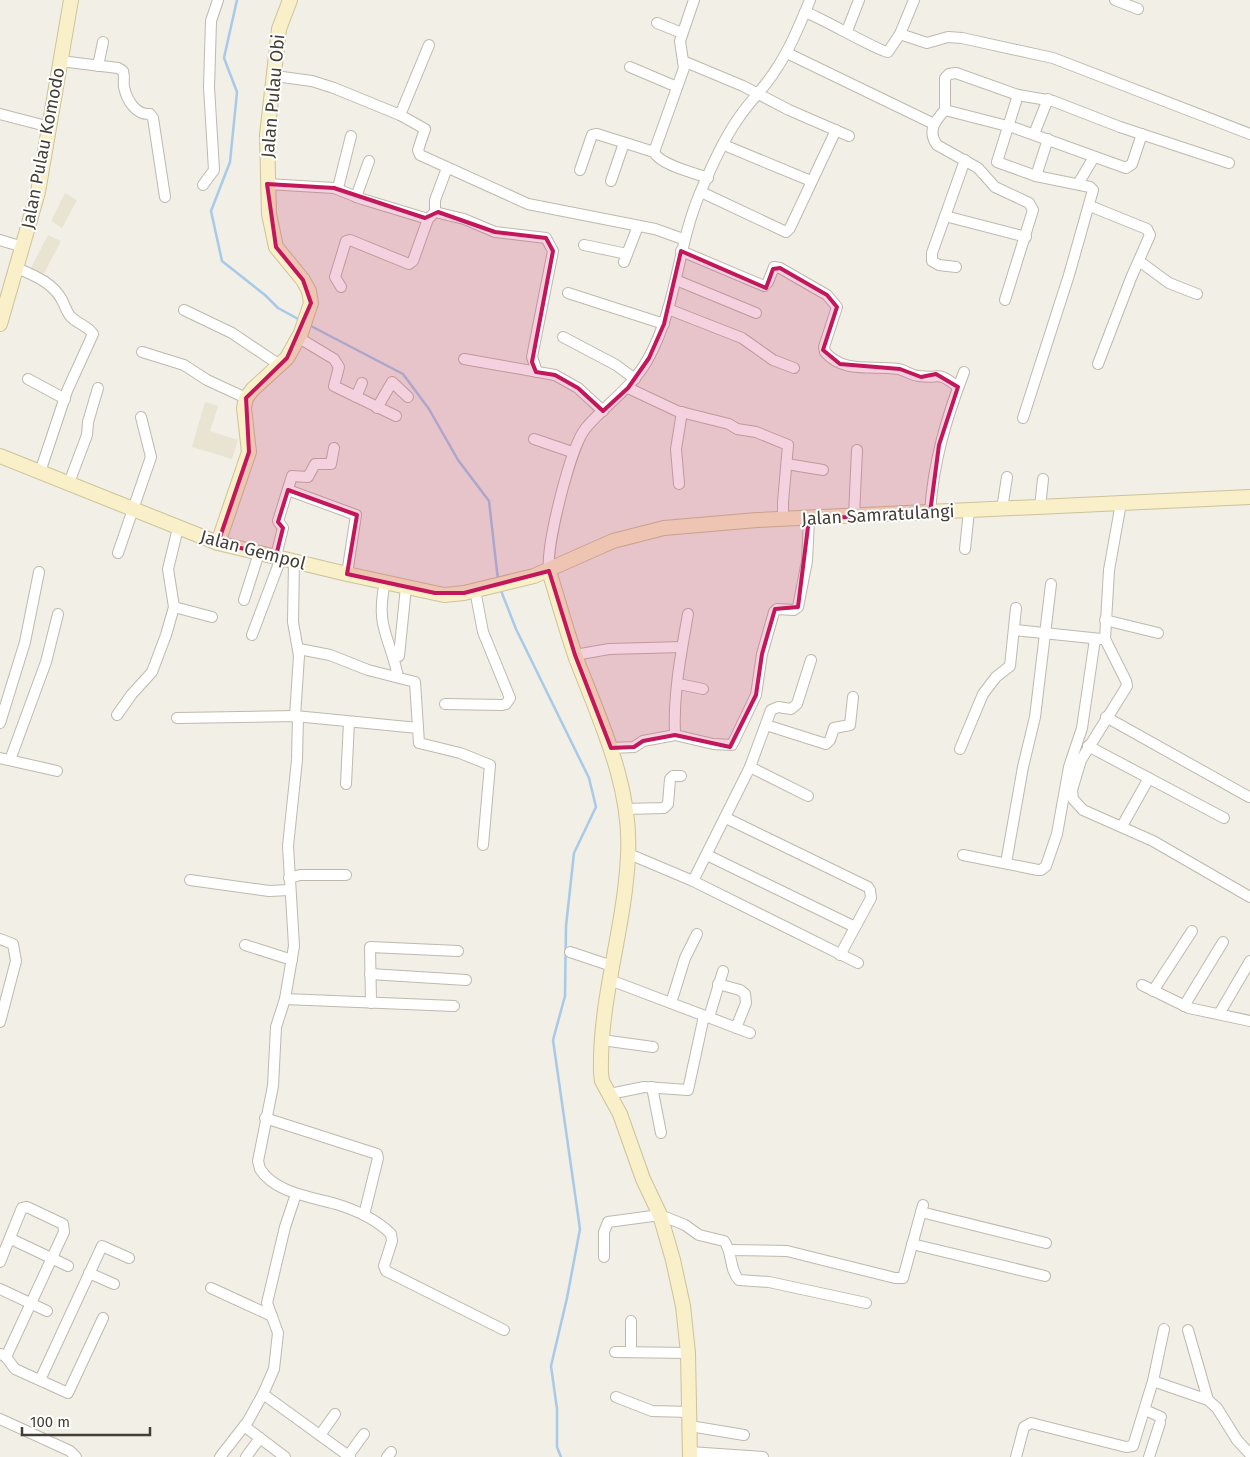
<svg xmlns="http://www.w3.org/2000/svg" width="1250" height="1457" viewBox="0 0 1250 1457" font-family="'Fira Sans',sans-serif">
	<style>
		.education { fill: #e9e4d1 }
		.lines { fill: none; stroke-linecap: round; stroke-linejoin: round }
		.stream { stroke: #a8cae8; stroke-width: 2.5 }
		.street-casing { stroke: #bfb9ad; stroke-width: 12 }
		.secondary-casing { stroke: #ccc39a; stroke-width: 16 }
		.street { stroke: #fff; stroke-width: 10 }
		.secondary { stroke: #f9f0c9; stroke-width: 14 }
		.marked { fill: #c2185b; fill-opacity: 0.2; stroke: #c2185b; stroke-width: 4; stroke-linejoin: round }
		.labels { text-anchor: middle; stroke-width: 4; stroke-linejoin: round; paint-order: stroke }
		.street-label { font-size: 18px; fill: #433f36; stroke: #fff }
	</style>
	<rect width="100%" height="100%" fill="#f1efe6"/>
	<g class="education">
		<polygon points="65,193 77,200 62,228 51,221"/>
		<polygon points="48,235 61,241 42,277 30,270"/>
		<polygon points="205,402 218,406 210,431 238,440 232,459 192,447"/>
	</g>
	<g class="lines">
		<g class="stream">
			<polyline points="237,0 224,58 237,92 230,162 211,211 222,261 265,295 278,308 300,320"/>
			<polyline points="309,325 403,374 429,409 458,460 489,501 498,580"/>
			<polyline points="500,588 516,629 589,778 596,807 574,853 566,926 565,996 553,1040 580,1229 567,1298 551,1366 557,1409 557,1447 561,1457"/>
		</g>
		<g class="street-casing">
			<g id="street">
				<polyline points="1115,0 1138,9"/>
				<path d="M 805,12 C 820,17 880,52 888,52 L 900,34 L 914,0"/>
				<polyline points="657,23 682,33"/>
				<polyline points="847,31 859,0"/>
				<polyline points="900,34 927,43 948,37 962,38 1053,58 1250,134"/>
				<polyline points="787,53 934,124"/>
				<path d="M 60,61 L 118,68 L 123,71 C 125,77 123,82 124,87 C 127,101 136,115 150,114 L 153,118 L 165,197"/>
				<polyline points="683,61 743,86 789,110 849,136"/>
				<polyline points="98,66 103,42"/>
				<polyline points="630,67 677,87"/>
				<polyline points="275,76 312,81 334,88 400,115 425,129 418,150 420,155 528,204 655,229 683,239"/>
				<polyline points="1018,95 997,162 1036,176 1090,187 1093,190 1069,275 1023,418"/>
				<polyline points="945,110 1015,128 1126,168 1132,164 1142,134"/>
				<polyline points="0,114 50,127"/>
				<polyline points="400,115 429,45"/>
				<polyline points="1034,134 1048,99"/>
				<polyline points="724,145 811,181"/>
				<polyline points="654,152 684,68 680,41 694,0"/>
				<path d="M 580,170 L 592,135 L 597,134 L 654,152 C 660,165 695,173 708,178"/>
				<polyline points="1036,176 1048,139"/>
				<polyline points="611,181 624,143"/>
				<polyline points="267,184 334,188 362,199 428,219"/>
				<polyline points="1078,184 1094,157"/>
				<polyline points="203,185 214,170 209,87 211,21 218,0"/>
				<polyline points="338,188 351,136"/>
				<polyline points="701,192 786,232 790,228 836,130"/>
				<polyline points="356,197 369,161"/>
				<polyline points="1090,206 1147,229 1150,235 1131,278 1098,364"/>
				<polyline points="435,212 435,200 447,168"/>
				<polyline points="945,216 1026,237"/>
				<polyline points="0,240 23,247"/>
				<polyline points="584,245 627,254"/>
				<path d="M 681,251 L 764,286 L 768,282 L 774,267 L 780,268 L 827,295 L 837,307 L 824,347 L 825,352 C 844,374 872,365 898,369 C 905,370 912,376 919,376 C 942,379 936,370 958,387"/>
				<polyline points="1139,261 1169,283 1197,294"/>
				<polyline points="624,262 638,226"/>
				<polyline points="956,267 939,265 932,261 932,253 965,160"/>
				<path d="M 17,268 C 35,276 52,282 62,300 C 65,306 67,313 71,317 C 78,324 88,326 93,334 L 67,391 L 40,472"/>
				<polyline points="676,280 756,313"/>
				<polyline points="341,287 335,277 346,241 350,240 409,264 413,261 428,219 435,212 464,219 495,232 546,238 553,251 532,357 537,372"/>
				<polyline points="568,293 664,324"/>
				<path d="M 1005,300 L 1033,210 L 1029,203 L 995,187 L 978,168 L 937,145 C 927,131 935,121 945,110 L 945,78 L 949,74 L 956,73 L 1018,95 L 1053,101 L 1120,127 L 1229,163"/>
				<polyline points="668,309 742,338 773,360 794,368"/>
				<polyline points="184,310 232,333 281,366"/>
				<polyline points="563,337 616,365 635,379"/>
				<polyline points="299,338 334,359 339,367 334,386 396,416"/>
				<polyline points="142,352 184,365 207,380 246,398"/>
				<polyline points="464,359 555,375 578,388 603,411"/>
				<polyline points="28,379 65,399"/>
				<polyline points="628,388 677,411 729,424 737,429 756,432 788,445 783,502 783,520"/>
				<polyline points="356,397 362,383"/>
				<polyline points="377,408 392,382 408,397"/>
				<polyline points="534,439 572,452"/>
				<polyline points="787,464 823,470"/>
				<polyline points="69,483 87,435 88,422 98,388"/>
				<polyline points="679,484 676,449 682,412"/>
				<polyline points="288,490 356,515 347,574"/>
				<polyline points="1121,503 1109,570 1105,639 1126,681 1127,686 1081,760 1072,790 1073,799 1083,810 1153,841 1250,897"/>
				<polyline points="1040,507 1043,479"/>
				<polyline points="1002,509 1007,477"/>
				<path d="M 930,513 C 933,463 946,419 964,372"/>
				<polyline points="854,516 857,450"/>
				<polyline points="965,549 969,511"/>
				<polyline points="118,553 151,457 141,417"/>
				<polyline points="276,556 283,528 278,521 292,476 308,477 315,464 331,464 334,448"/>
				<polyline points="294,561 293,622 299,656 295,716"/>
				<path d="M 549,571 C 546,545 570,449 585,429 C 606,404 632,388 648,359 C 677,307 677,247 700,193 C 711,168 724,138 740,116 C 751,100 765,87 775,71 C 790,49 800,24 810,0"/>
				<path d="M 385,582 C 375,628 390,636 398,677"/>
				<polyline points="244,600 259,553"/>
				<polyline points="174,607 212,617"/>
				<polyline points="1105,620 1158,633"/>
				<polyline points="1015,630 1101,639"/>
				<polyline points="252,635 281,558"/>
				<polyline points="299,649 330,655 368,670 415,682 419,743 460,753 490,765 483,845"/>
				<polyline points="575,655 609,649 682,647"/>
				<polyline points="399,656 406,587"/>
				<polyline points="679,684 703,689"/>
				<polyline points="445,704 502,705 506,704 510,698 483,632 475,590"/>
				<polyline points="117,715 132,694 152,672 166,635 174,607 168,569 178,528"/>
				<path d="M 298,716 L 297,760 L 288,846 L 294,946 L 285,999 L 276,1027 L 273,1086 L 258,1161 L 260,1169 C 275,1193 312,1197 336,1204 C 356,1210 376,1219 391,1234 L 392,1241 L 384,1266 L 386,1271 L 504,1330"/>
				<polyline points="1106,717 1249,797"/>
				<polyline points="177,718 295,716 418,728"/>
				<polyline points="0,723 25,642 39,572"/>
				<polyline points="766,725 826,744 830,740 834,728 850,725 853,697"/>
				<path d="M 675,735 C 673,695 681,653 688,614"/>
				<polyline points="1088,746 1224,818"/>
				<polyline points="611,748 634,747 643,741 675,735 713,744 732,745 756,695 762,654 774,612 777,609 794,610 798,607 807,561 809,519"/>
				<polyline points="960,749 983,694 996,677 1010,666 1016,608"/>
				<polyline points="0,758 57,771"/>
				<polyline points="10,760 46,662 58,614"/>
				<polyline points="750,767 808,796"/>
				<polyline points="346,784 349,722"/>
				<polyline points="625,809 664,808 668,804 670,779 673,776 681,776"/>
				<polyline points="726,818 868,887 870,890 871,898 840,955"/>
				<polyline points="1122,826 1149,778"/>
				<polyline points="629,854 693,881 858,963"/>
				<polyline points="707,855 855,927"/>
				<polyline points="963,855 1038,870 1041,870 1046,866 1057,834 1069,767 1082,728 1095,639"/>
				<polyline points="1006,863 1023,767 1035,717 1051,584"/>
				<polyline points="289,878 300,875 346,875"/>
				<polyline points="190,880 269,891 290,890"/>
				<polyline points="693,881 750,767 771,710 778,707 791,709 797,704 811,660"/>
				<polyline points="0,939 13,944 16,961 0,1022"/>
				<polyline points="245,945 292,960"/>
				<polyline points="570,952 612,966"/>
				<polyline points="370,974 466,980"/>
				<polyline points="610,980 750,1033"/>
				<polyline points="718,984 740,990 745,994 746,1003 736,1028"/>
				<polyline points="1142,985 1189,1008 1250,1021"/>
				<polyline points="1153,991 1192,931"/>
				<polyline points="285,999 454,1006"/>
				<polyline points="371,1003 370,947 458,951"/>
				<polyline points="671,1003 685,958 697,934"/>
				<polyline points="1184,1006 1223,942"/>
				<polyline points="1219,1014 1250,961"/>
				<polyline points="709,1017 723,971"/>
				<polyline points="602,1040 653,1047"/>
				<polyline points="652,1087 661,1133"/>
				<polyline points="610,1094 644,1087 688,1090 704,1016"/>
				<polyline points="265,1118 377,1154 378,1158 364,1215"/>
				<polyline points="921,1212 1046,1243"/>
				<polyline points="11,1239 68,1266"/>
				<polyline points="912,1244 1045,1276"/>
				<polyline points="729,1250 787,1251 895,1278 903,1278 923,1205"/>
				<path d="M 604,1257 L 604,1232 L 608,1222 L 660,1215 L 685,1225 L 699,1235 L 724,1241 C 733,1252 729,1270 739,1280 L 769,1282 L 866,1303"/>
				<polyline points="0,1262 22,1208 27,1207 63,1224 64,1232 6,1357"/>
				<polyline points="89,1273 114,1284"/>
				<polyline points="211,1288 272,1316"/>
				<polyline points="0,1289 47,1311"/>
				<polyline points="1188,1330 1208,1400"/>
				<polyline points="631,1351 631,1321"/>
				<polyline points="615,1352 688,1353"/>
				<polyline points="1,1354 6,1357 15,1369 68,1393 103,1318"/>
				<polyline points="40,1380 102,1246 129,1258"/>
				<polyline points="1153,1381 1208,1400 1217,1408 1237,1440 1250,1454"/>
				<polyline points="263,1394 350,1457"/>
				<polyline points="616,1397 652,1411 690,1412"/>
				<polyline points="1145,1410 1161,1417"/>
				<polyline points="0,1419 70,1451 76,1457"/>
				<polyline points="244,1426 285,1457"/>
				<polyline points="690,1426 744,1435"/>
				<polyline points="320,1435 335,1414"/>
				<polyline points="690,1452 763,1457"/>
				<polyline points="348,1456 364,1434"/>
				<polyline points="220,1457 248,1421 263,1394 274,1369 278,1333 267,1303 285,1227 296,1194"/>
				<polyline points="246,1457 260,1438"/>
				<polyline points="387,1457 391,1452"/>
				<polyline points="1016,1457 1024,1427 1031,1423 1126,1447 1133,1446 1153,1381 1164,1329"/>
				<polyline points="1149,1457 1160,1423"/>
			</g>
		</g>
		<g class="secondary-casing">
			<g id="secondary">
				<polyline points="0,324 38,192 71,0"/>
				<polyline points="0,456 218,543 347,574 444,595 464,593 534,576 613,541 664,528 757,520 1250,497"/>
				<polyline points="218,543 249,452 244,408 246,398 253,389 287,358 301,333 311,303 309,291 303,280 276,247 269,214 267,135 279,29 290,0"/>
				<path d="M 549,571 C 558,600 566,629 576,658 C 600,721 632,786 628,855 C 625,928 599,999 601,1073 L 602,1081 L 620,1114 L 643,1179 L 660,1215 L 673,1260 L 683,1306 L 688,1353 L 690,1457"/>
			</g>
		</g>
		<use href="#street" class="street"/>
		<use href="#secondary" class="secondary"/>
	</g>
	<path class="marked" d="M 267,184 L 334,188 L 425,218 L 438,212 L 495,232 L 546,238 L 553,251 L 532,362 L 536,372 L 555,375 L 578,388 L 603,411 L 628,388 L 649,358 L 664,324 L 681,251 L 766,288 L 773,269 L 780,268 L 827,295 L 837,307 L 823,350 L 840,364 L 900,369 L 921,377 L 936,374 L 958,387 L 939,445 L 930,513 L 809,519 L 798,607 L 775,609 L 762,654 L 756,695 L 730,747 L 675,735 L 643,741 L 634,747 L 611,748 L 575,655 L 549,571 L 464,593 L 435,593 L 347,574 L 357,515 L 288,490 L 278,522 L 283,528 L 276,556 L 218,543 L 249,452 L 246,398 L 287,358 L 311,303 L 303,280 L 276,247 Z"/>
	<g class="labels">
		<g class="street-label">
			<text transform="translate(273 96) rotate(-85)" y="6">Jalan Pulau Obi</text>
			<text transform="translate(43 148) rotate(-79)" y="6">Jalan Pulau Komodo</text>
			<text transform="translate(878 515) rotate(-3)" y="6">Jalan Samratulangi</text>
			<text transform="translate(253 550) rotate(15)" y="6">Jalan Gempol</text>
		</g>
	</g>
	<path d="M22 1427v8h128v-8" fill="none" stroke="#433f36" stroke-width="2.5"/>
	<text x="30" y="1427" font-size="15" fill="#433f36" stroke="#ffffff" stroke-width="4" paint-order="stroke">100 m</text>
</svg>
